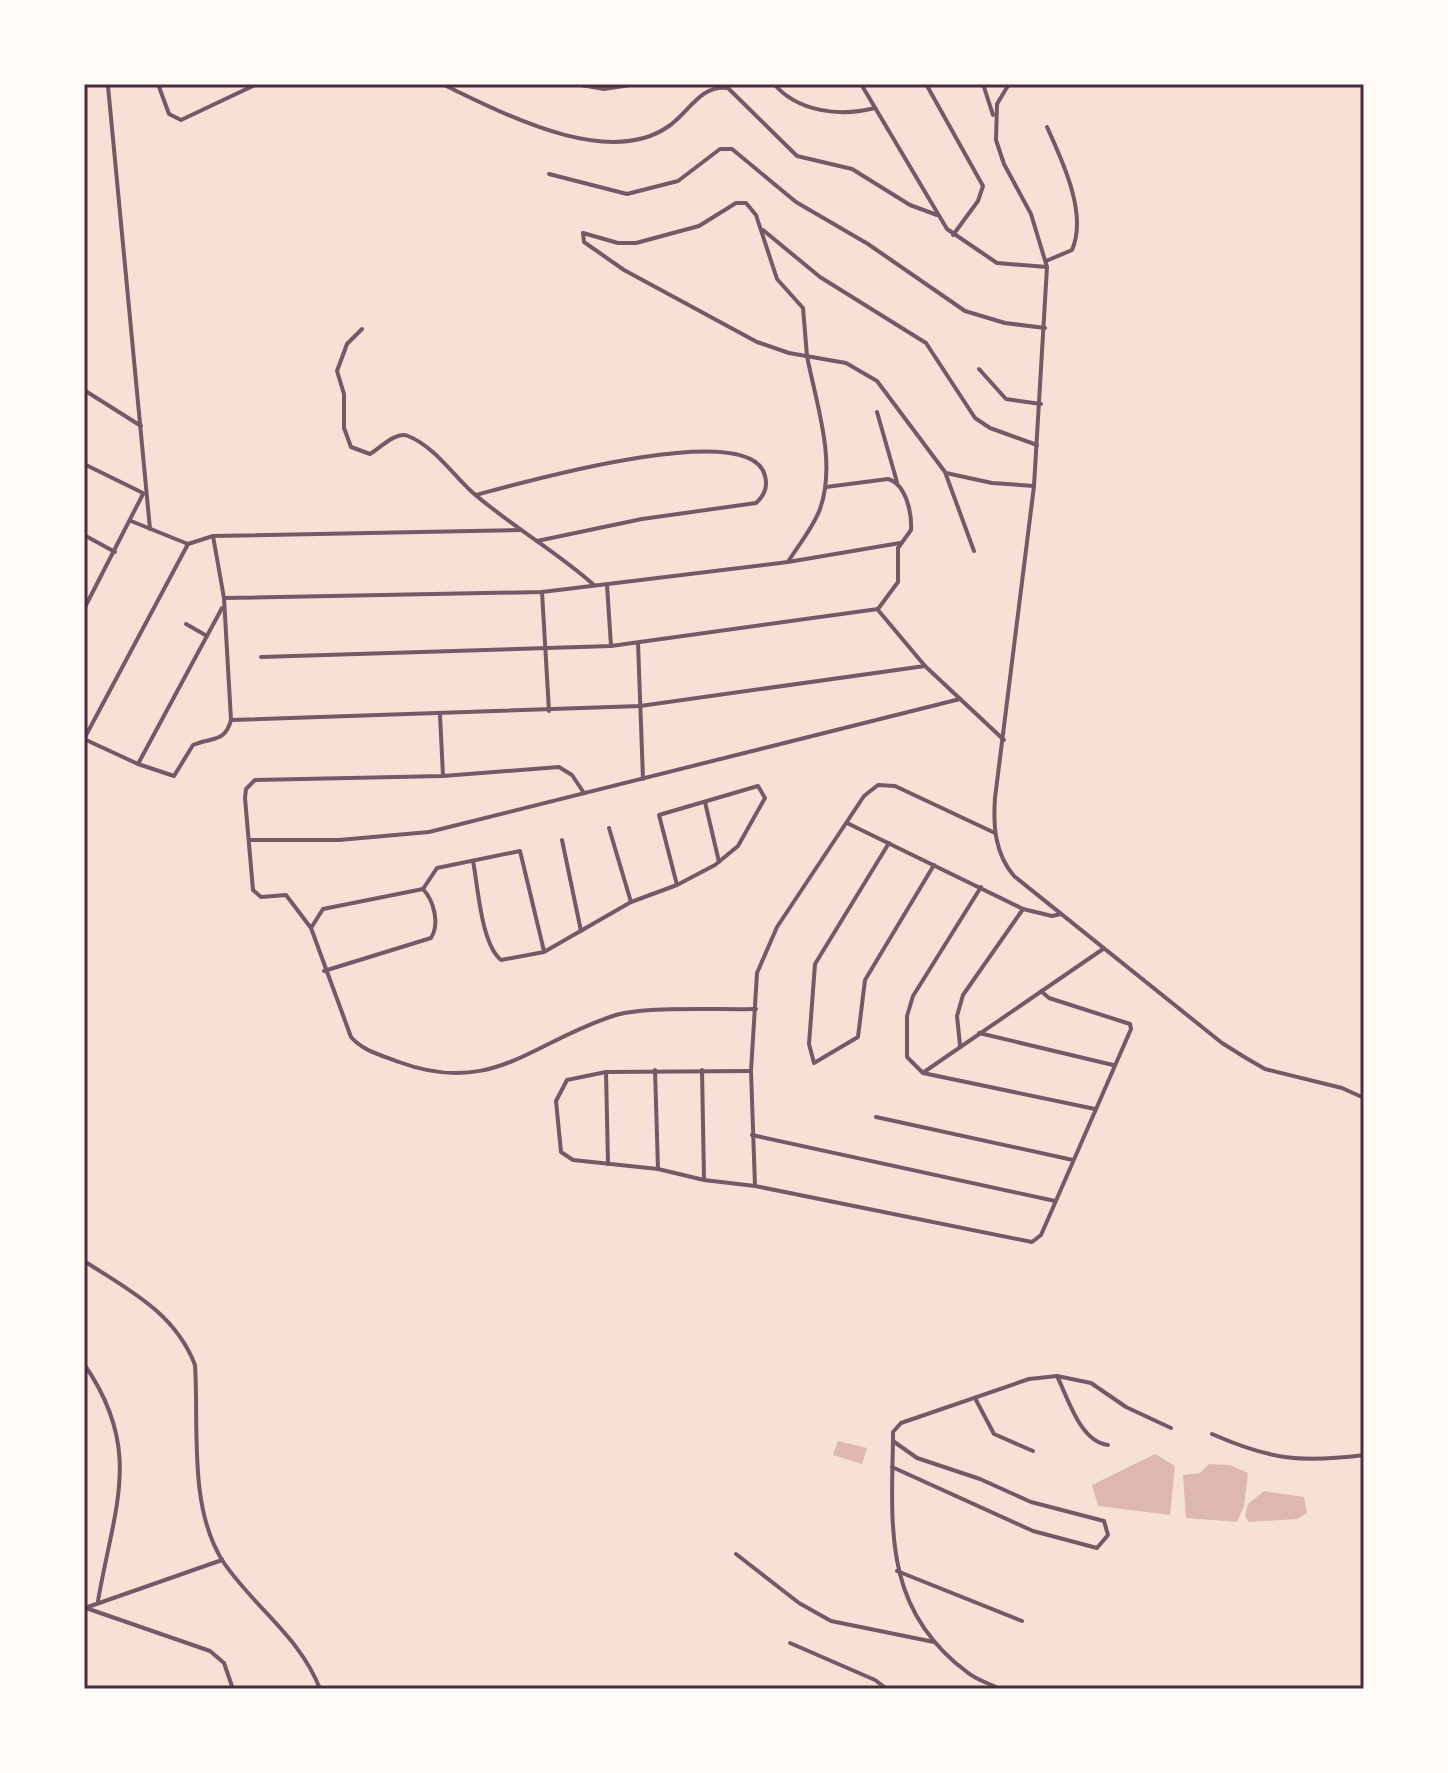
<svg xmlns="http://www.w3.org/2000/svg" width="1448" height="1773" viewBox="0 0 1448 1773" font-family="'Space Grotesk',sans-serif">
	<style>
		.water { fill: #dcb8b0 }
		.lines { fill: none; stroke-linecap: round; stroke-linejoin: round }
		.minor { stroke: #755966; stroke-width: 4 }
		.neatline { fill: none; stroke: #4a2c40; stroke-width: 3 }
	</style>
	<rect width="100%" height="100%" fill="#f7e1d7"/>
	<g class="water">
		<polygon points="838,1441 867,1448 862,1464 833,1455"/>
		<polygon points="1155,1454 1175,1466 1170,1515 1098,1506 1092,1485"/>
		<polygon points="1209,1464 1230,1465 1248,1473 1244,1506 1237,1522 1186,1518 1183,1475 1200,1473"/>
		<polygon points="1264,1491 1304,1497 1307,1513 1297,1519 1249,1522 1245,1516 1248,1504"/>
	</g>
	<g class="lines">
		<g class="minor">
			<polyline points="85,84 123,84"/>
			<polyline points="158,84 169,114 181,120 257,84"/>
			<path d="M 442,84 C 501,112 607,170 669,126 C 689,112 701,84 728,88 L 797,156 L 852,169 L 910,205 L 937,215"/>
			<polyline points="575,84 604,89 637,84"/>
			<path d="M 774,84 C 798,112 840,117 875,108"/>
			<polyline points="861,84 947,229 997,263 1047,267"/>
			<polyline points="926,84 983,186 978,201 953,235"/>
			<polyline points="983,84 993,115"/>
			<path d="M 1009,84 L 997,104 L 996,140 L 1004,164 L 1031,214 L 1047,267 L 1034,486 L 995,798 C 993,826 995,854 1014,876 L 1222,1043 L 1246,1058 L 1265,1069 L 1342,1088 L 1364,1098"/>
			<polyline points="108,86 150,529"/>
			<polyline points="549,174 627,194 678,181 720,149 732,149 796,202 868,244 965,311 1005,323 1045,328"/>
			<polyline points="763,230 820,277 926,343 975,418 990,428 1037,445"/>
			<path d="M 1046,261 L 1072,250 C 1088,214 1062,160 1047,127"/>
			<path d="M 362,329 L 347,344 L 337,371 L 344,394 L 344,428 L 351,447 L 370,454 C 380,448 396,431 408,436 C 435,447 452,474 472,492 C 511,526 556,551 594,585"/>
			<polyline points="979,369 1006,399 1041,404"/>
			<polyline points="84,390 141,426"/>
			<polyline points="877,412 897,482"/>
			<polyline points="84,464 143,493"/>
			<polyline points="946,473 992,483 1034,486"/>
			<path d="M 826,487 L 888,479 C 906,484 912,513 911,530 L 898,548 L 898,582 L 878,609"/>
			<path d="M 476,495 C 517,484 752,416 765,476 C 768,487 764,496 756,503 L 642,519 L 537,541"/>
			<polyline points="131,521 188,544 213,536 521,530"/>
			<polyline points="84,535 115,552"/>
			<path d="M 788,562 C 799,544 813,528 820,509 C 837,462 816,403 807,356 L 803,308 L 777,279 L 756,215 L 746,203 L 736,203 L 699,226 L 636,243 L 618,243 L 583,233 L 584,242 L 624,270 L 757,342 L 789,353 L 846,363 L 877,381 L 945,472 L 974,551"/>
			<polyline points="607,585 611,646"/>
			<polyline points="542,592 549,711"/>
			<polyline points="224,598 542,592 788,562 900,543"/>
			<polyline points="84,609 143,494"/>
			<polyline points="878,610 925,666 1004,740"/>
			<polyline points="186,624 207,636"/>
			<polyline points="638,643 643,779"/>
			<polyline points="261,657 611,646 878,609"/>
			<polyline points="440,715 443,776"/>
			<polyline points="231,720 640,706 925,666"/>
			<path d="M 84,739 L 138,764 L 174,776 L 193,745 C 212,737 225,743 231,720 L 224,598 L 213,536"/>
			<polyline points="84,739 188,544"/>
			<polyline points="138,764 222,608"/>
			<polyline points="705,802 719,862"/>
			<polyline points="847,823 1023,909 1052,916 1061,914"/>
			<polyline points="609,828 631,902"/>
			<polyline points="250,840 339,840 429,832 960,699"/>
			<polyline points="562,840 581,931"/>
			<polyline points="889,843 815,964 809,1044 814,1063 858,1037 865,980 934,865"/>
			<path d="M 473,861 C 478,886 481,944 501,960 L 544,952 L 631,902 L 677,885 L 715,865 L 738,846 L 765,798 L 758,786 L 659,815 L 677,885"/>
			<polyline points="981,887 913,996 907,1016 907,1057 923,1073 1095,1109"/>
			<path d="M 423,889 L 323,909 L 311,928 L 351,1037 C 363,1051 381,1055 399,1062 C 494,1097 532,1041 616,1015 C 647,1006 721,1010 756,1009"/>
			<polyline points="423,889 437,868 520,851 544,951"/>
			<polyline points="311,928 286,895 261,897 253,890 245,798 246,789 255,780 443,776 559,767 572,775 584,793"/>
			<path d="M 324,971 L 431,938 C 440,924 434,901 423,889"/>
			<polyline points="979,1033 1113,1065"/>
			<polyline points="960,1045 957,1016 963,995 1023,909"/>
			<polyline points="655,1070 658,1169"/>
			<polyline points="702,1070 704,1179"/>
			<polyline points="751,1071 606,1072 567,1080 556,1101 561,1152 573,1160 658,1169 704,1180 755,1186 1032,1242 1041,1235 1131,1029 1130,1024 1049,998 1041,991"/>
			<polyline points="606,1072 608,1164"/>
			<polyline points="924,1072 1103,949"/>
			<polyline points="876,1117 1073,1160"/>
			<polyline points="752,1135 1055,1201"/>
			<polyline points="755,1186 751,1071 757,973 777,927 864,796 878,785 895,786 995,833"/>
			<path d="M 84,1261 C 129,1290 175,1313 195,1365 C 199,1427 188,1509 224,1563 C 255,1608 300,1637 320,1689"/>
			<path d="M 84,1364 C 144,1450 114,1507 98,1601"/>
			<path d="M 1057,1376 C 1068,1398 1080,1442 1108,1445"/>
			<polyline points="976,1400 994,1434 1033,1451"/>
			<path d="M 1212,1434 C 1271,1460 1301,1463 1364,1455"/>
			<path d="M 893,1441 C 891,1532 885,1611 967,1672 C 976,1680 989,1683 1000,1689"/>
			<polyline points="892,1467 1033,1531 1097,1548 1108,1535 1104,1521 1031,1502 980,1479 917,1458 893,1441 893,1432 901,1423 1029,1379 1057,1376 1091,1383 1126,1407 1171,1428"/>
			<polyline points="736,1554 799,1603 831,1621 934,1642"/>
			<polyline points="897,1571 1022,1621"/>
			<polyline points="85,1608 222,1560"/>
			<polyline points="86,1608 210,1651 224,1663 233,1689"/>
			<polyline points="790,1643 875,1680 887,1689"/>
		</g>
	</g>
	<rect width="1448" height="1773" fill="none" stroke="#fffaf5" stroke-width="172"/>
	<rect x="86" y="86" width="1276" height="1601" class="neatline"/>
</svg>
